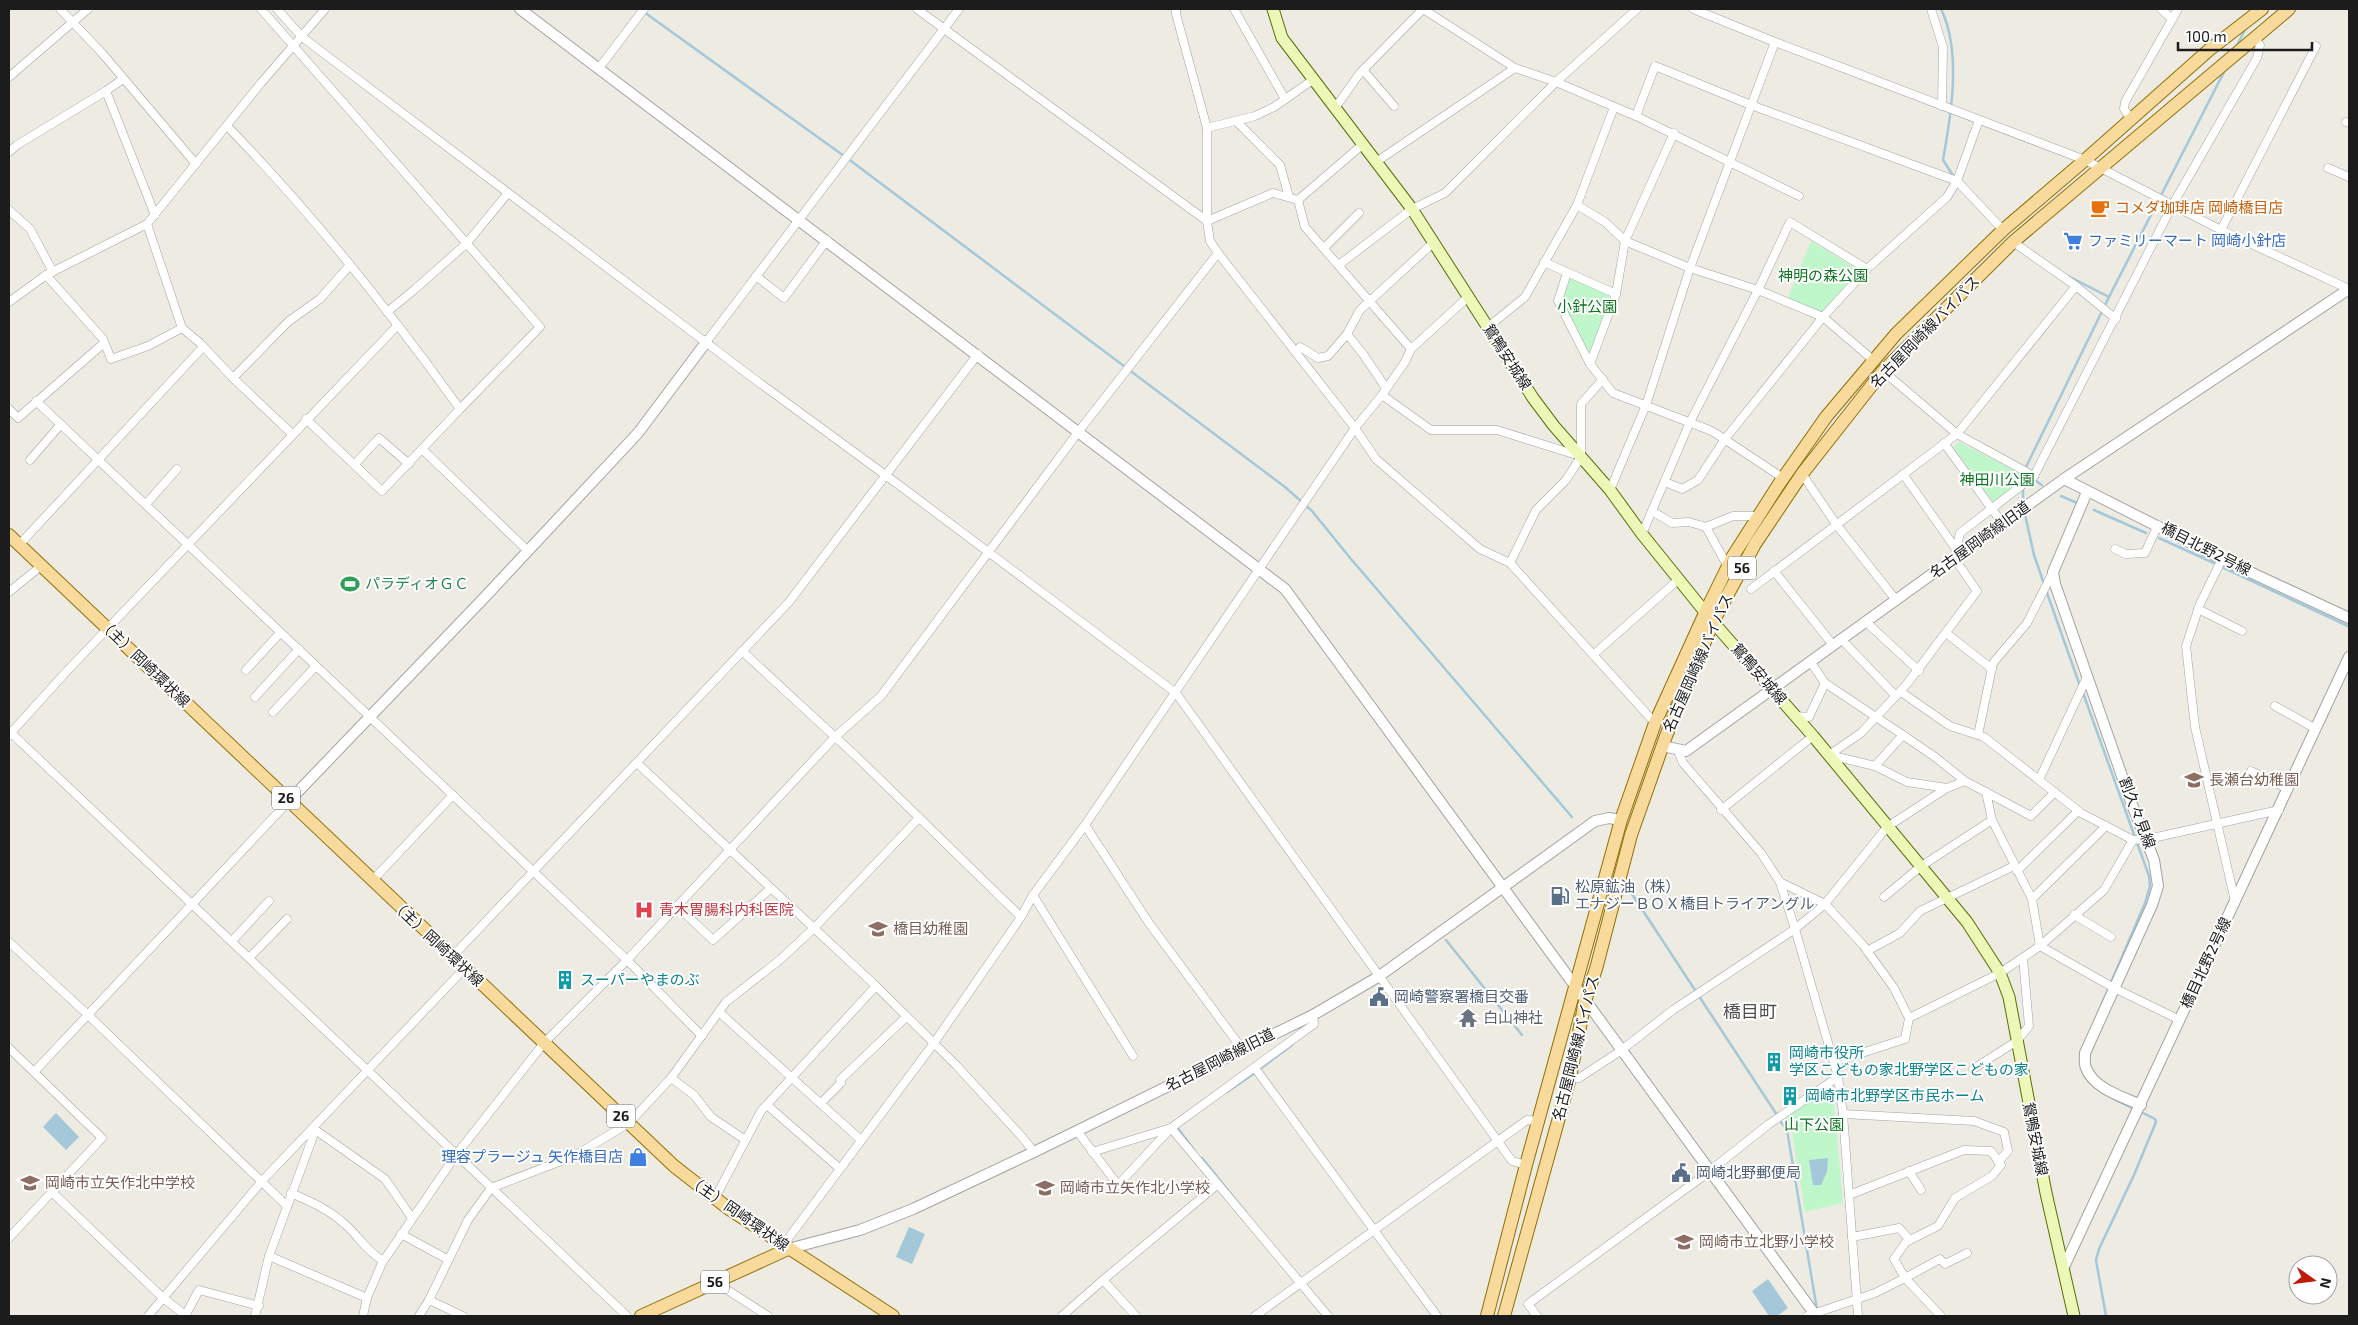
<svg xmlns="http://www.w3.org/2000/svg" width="2358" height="1325" viewBox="0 0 2358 1325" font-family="'Exo 2','Noto Sans JP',sans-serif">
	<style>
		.park { fill: #c0f7ca }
		.water { fill: #a4c8da }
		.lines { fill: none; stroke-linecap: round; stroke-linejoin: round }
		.stream { stroke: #a4c8da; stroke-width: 2.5 }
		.minor-casing { stroke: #a3a3a3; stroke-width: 9 }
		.tertiary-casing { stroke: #a3a3a3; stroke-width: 12 }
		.secondary-casing { stroke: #596e09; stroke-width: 13 }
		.primary-casing { stroke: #8f6f06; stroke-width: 14 }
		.minor { stroke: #fff; stroke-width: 8 }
		.tertiary { stroke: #fff; stroke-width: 10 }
		.secondary { stroke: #edf7b7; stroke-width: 11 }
		.primary { stroke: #f8da9d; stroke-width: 12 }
		.labels { text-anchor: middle; stroke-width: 4; stroke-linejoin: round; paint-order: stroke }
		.shield { fill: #fff; stroke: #606060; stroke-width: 1 }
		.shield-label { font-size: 14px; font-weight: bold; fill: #1c1c1c }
		.food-label { font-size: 15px; fill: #c56008; stroke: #fff; text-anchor: start }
		.shop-label { font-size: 15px; fill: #366cbe; stroke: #fff; text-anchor: start }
		.park-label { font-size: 15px; fill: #0f7522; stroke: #fff }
		.street-label { font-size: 15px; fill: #1c1c1c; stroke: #fff }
		.leisure-label { font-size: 15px; fill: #27864d; stroke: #fff; text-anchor: start }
		.education-label { font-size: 15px; fill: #785e54; stroke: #fff; text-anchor: start }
		.service-label { font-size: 15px; fill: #4e5e75; stroke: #fff; text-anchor: start }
		.health-label { font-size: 15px; fill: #be3a42; stroke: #fff; text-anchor: start }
		.culture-label { font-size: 15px; fill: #0d838f; stroke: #fff; text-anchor: start }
		.worship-label { font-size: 15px; fill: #5b616d; stroke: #fff; text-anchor: start }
		.quarter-label { font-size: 18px; fill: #4f4f4f; stroke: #fff }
	</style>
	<rect width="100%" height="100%" fill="#edebe2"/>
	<g class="park">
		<polygon points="1811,241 1860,271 1822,312 1788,298"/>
		<polygon points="1570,278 1614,296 1589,355 1562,301"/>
		<polygon points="1959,442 2027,477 1993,502 1953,447"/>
		<polygon points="1829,1082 1835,1112 1843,1203 1805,1212 1792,1133 1783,1117"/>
	</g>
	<g class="water">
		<polygon points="56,1113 79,1137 66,1150 43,1127"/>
		<polygon points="1828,1158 1827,1172 1821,1185 1813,1185 1809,1160"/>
		<polygon points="909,1227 925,1234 912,1264 896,1257"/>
		<polygon points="1768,1279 1788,1308 1777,1316 1769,1316 1752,1291"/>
	</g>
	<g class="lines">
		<g class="stream">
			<path d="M 1941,9 C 1962,52 1951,115 1943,160 L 1954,177"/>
			<polyline points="644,12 851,161 1285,487 1312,511 1351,559 1572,817"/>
			<polyline points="2236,47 2246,28"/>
			<polyline points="2068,276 2109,297"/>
			<polyline points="2024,480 2026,467 2109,297 2225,70"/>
			<polyline points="2036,481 2042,485"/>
			<polyline points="2023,488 2023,505"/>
			<polyline points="2061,496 2077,503"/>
			<polyline points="2024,510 2034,555 2044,584"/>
			<polyline points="2094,510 2146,533"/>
			<polyline points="2159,538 2214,563"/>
			<polyline points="2224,568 2348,626"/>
			<polyline points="2046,590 2080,686"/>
			<polyline points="2083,693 2149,876 2150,886 2145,903 2095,1020"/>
			<polyline points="1632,894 1777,1115"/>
			<polyline points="1446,940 1522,1035"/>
			<polyline points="1260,1069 1292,1045"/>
			<polyline points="2082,1070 2088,1080"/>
			<polyline points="1227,1092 1255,1073"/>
			<polyline points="2112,1098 2134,1109"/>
			<polyline points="1780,1121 1787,1130 1817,1310"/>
			<polyline points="1177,1127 1194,1150"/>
			<polyline points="1202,1158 1247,1214"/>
			<polyline points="2106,1316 2096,1260 2099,1249 2134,1175 2156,1122 2155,1119 2139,1111"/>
		</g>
		<g class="minor-casing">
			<g id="minor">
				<polyline points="60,9 102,53 196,164"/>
				<polyline points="261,9 540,327 460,409"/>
				<polyline points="277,9 302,37 757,381 903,488 1176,693 1512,1161 1526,1165"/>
				<polyline points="917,9 1207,221"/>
				<polyline points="1176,9 1176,14 1207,128 1207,221 1210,241 1218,253 1355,428 1376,459 1480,549 1510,563 1655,723"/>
				<polyline points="1234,9 1285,99"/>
				<polyline points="1423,9 1515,68 1556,82 1636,116 1799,196"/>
				<polyline points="1693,9 1775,42 2085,160 2221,230 2349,289"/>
				<polyline points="1931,9 1943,47 1942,106"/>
				<polyline points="2161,9 2172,19"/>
				<polyline points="599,68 644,9"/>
				<polyline points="1363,70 1394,106"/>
				<polyline points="9,77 88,9"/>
				<polyline points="106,91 155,215"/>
				<polyline points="1335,108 1360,73 1423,9"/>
				<polyline points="1636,116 1655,66 1751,105 1957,181 2003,230"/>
				<polyline points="2131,119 2124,109 2125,102 2178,9"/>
				<polyline points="1236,121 1280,165 1289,197"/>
				<polyline points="2346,122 2349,123"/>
				<path d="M 227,126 C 312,213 389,310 460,409 L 382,491 L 306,419"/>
				<polyline points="1207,128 1255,116 1274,107 1314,79"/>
				<polyline points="9,152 17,145 106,91 123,79"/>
				<polyline points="1376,162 1515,68"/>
				<polyline points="2328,168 2349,177"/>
				<polyline points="1298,200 1305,227 1411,349"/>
				<polyline points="1298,200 1362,145"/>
				<polyline points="1577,205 1605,222 1625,241 1690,268 1758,290 1823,317 1873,360"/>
				<polyline points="9,210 30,229 53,272"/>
				<polyline points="1207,221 1273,193 1298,200"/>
				<polyline points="147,224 182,328 200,343 233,378 292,434"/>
				<polyline points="2221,230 2316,46"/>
				<polyline points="2013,242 2076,286 2116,319"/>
				<polyline points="1324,248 1359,213"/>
				<polyline points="1544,262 1616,294"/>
				<polyline points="1340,264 1412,209 1445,193 1556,82 1637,9"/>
				<polyline points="1567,273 1558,301 1590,364 1613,393 1712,431 1783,478"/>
				<polyline points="46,275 103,339 111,359 148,346 182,328"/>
				<polyline points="756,276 784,298 827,240"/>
				<polyline points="9,302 46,275 147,224 261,83 325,9"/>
				<polyline points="387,312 414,290 467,243 508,193"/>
				<polyline points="1488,327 1525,297 1577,205 1614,107"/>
				<polyline points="707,341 959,9"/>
				<polyline points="1295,352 1300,347 1318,358 1328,356 1347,334"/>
				<polyline points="1590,364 1616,294 1625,241 1674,133"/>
				<polyline points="1883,371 1957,434 2034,476"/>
				<polyline points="233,378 289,321 320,299 350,265"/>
				<polyline points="1386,388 1363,354 1347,334 1360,310 1433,243"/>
				<polyline points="1382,395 1431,430 1497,430 1580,456"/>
				<polyline points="36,401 627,960 702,1036"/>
				<polyline points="9,409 18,418 104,343"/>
				<polyline points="1944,443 2003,524"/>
				<polyline points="422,449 528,551"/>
				<polyline points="30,460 61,424"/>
				<polyline points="355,464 379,438 409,464"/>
				<polyline points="1802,474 1836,524 1896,600"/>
				<polyline points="1903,474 1956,549"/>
				<polyline points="1665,482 1682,489 1698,480 1725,439 1823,317 1867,269 1947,197 1957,181 1979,120"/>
				<polyline points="1610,490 1646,405 1690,268 1775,42"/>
				<polyline points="146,504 177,469"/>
				<polyline points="1652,511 1672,523 1689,522 1706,527 1733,516 1759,516"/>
				<polyline points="1706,527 1728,567"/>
				<polyline points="1642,534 1690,422 1758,290 1790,222 1867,269"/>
				<polyline points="19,545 203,347"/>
				<polyline points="2115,549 2126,554 2145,553 2158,525"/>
				<polyline points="2222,559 2200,604 2186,646 2195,727 2235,901"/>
				<polyline points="1510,563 1536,510 1566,480 1581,457 1581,404 1603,379"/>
				<polyline points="1774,571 1833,645"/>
				<polyline points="1751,589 1957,434 2076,286"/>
				<polyline points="9,592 41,566"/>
				<polyline points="2198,609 2242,631"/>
				<polyline points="1865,621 1919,671"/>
				<polyline points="1946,633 1992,669"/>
				<polyline points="1841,639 1896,696"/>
				<polyline points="742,651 858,758 1021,917"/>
				<polyline points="1593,655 1679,579"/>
				<polyline points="1810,661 1825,683 1903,735"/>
				<polyline points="246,670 280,633"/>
				<polyline points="1901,692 1950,726 1984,737 2081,813 2133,840 2148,839 2279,810"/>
				<polyline points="255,697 299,649"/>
				<polyline points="2275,706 2316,729"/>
				<polyline points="273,712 316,666"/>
				<polyline points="1796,716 1809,717 1825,683"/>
				<polyline points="9,731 627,1316"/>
				<polyline points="9,735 66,672 397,326"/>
				<polyline points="1978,735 1993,663 2027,623 2053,572"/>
				<polyline points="1678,750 1683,763 1761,853 1780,882 1795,929 1838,1077 1843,1114 1858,1316"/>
				<polyline points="1829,755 1861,733 1907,684 1977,591 1954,558 1960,533 2034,476 2173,204 2257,58 2260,45 2255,39"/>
				<polyline points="1829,755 1875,766 1907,782 1947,788"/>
				<polyline points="637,763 876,986 956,1065 1022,1137 1034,1152"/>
				<polyline points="1875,766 1903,735 1935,757 1965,781"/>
				<polyline points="2251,771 2288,789"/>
				<polyline points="2039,780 2087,677"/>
				<polyline points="1986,792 1992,820 2032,899 2040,946"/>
				<polyline points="1721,810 1813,736"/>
				<polyline points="1085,825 1149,923 1237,1042"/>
				<polyline points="2017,871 2078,811"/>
				<polyline points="372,881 453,795"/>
				<polyline points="1780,882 1825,904 1863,945 1894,988 1909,1018 2000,973 2040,946 2104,890 2133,840"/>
				<polyline points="1033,895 1133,1056"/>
				<polyline points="1884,897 1920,867 1992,820"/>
				<polyline points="2032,899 2106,826"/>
				<polyline points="677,906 713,940 770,889"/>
				<polyline points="2074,915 2111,937"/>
				<polyline points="232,941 269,901"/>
				<polyline points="9,942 87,1014 286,1205"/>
				<polyline points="2040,946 2114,988 2180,1020"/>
				<polyline points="1867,951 1900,933 1920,911 2014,866"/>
				<polyline points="452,957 789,602 978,354"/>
				<polyline points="249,958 287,919"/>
				<polyline points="719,1012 861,1140"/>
				<polyline points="9,1048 102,1138 9,1238"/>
				<polyline points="1834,1062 1905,1039 1909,1018"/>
				<polyline points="1255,1068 1437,1316"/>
				<polyline points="1973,1069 2017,1041 2029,1026 2023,958"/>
				<polyline points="34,1072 289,801"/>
				<polyline points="671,1078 694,1095 711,1117 744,1139"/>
				<polyline points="1570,1078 1579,1078 1619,1052 1673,1010 1795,929 1825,904 1887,827 1947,788 1965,781 2031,816 2055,792"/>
				<polyline points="821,1103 841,1083 840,1080 906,1017"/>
				<polyline points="767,1105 839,1168"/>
				<polyline points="1843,1114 1974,1121 2004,1132 2008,1151 1998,1162"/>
				<polyline points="1171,1128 1328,1316"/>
				<polyline points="314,1129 385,1179 412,1218"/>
				<polyline points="1077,1131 1118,1185 1171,1128 1314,1024 1313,1015"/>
				<polyline points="1092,1152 1171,1128"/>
				<polyline points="1909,1171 1921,1190"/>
				<polyline points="52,1192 162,1297 185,1315"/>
				<path d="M 291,1193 C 312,1202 332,1211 349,1228 C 360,1239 368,1252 383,1261"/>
				<polyline points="1849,1195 1964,1150 1991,1151 2001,1165 1992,1176 1955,1198 1938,1226 1906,1242 1894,1259 1905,1278 1940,1259 1945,1264 1967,1253"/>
				<polyline points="715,1198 761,1111 876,986"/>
				<polyline points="401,1234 447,1259"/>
				<polyline points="1852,1237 1899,1228 1910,1240"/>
				<polyline points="788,1247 787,1240 934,1043 1021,917 1033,895 1085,825 1355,428 1382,395 1405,362 1411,349 1468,297"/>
				<polyline points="269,1256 367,1298"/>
				<polyline points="1103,1280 1136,1316"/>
				<polyline points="715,1282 768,1316"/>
				<polyline points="429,1300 463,1316"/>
				<polyline points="148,1316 262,1181 464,969"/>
				<polyline points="185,1316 199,1290 259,1306"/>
				<polyline points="255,1316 269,1256 315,1131"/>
				<polyline points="363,1316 367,1298 382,1263 456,1155 544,1043 627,960 834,738 881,696 1079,431 1218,253"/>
				<polyline points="419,1316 429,1300 468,1220 491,1188 574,1156 629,1123 671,1078 726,1002 781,959 814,928 919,818"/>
				<polyline points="1062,1316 1103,1280 1217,1185"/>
				<polyline points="1255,1316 1527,1120 1538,1121"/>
				<polyline points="1537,1316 1528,1304 1706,1174 1769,1124 1838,1077"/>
				<polyline points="1807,1316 1875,1293 1905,1278 1941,1316"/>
			</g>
		</g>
		<g class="tertiary-casing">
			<g id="tertiary">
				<polyline points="520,9 1285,589 1816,1316"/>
				<polyline points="2064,479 2222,559 2349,618"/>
				<path d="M 2087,492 L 2053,572 L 2055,584 L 2131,802 L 2154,860 L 2158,886 L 2152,905 L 2085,1053 C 2085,1057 2084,1064 2086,1068 C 2094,1089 2123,1097 2141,1105"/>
				<polyline points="1662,746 1686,751 2064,479 2349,289"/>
				<polyline points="289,801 483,599 638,433 707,341"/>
				<polyline points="788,1249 860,1230 913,1209 1034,1152 1313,1015 1378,977 1595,821 1609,818 1621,820"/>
				<polyline points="2063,1269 2349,657"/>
			</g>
		</g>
		<g class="secondary-casing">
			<polyline id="secondary" points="1273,9 1282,38 1412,209 1533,398 1554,426 1610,490 1642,534 1713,622 1813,736 1967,922 2000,973 2009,997 2046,1193 2074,1316"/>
		</g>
		<g class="primary-casing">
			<g id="primary">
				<polyline points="9,535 674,1166 729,1209 893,1316"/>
				<polyline points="641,1316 788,1249"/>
				<polyline points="1487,1316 1526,1165 1621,820 1655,723 1706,611 1733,556 1779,484 1826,417 1896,334 2003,230 2085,160 2209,50 2262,9"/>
				<polyline points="1504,1316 1570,1078 1585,1001 1596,969 1631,835 1666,736 1713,622 1755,544 1802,474 1883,371 2013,242 2289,9"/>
			</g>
		</g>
		<use href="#minor" class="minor"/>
		<use href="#tertiary" class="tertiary"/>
		<use href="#secondary" class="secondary"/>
		<use href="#primary" class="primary"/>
	</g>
	<defs>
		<g id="cafe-bare" transform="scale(1.5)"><path d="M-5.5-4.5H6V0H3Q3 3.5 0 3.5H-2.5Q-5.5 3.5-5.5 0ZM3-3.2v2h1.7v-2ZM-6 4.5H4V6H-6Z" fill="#e8710a" stroke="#fff" stroke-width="2.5" paint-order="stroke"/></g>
		<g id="supermarket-bare" transform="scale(1.5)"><path d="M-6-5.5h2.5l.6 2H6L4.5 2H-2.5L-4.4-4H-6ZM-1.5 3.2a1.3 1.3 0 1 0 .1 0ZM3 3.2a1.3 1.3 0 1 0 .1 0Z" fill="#3f7fe0" stroke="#fff" stroke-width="2.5" paint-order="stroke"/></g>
		<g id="stadium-bare" transform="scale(1.5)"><path d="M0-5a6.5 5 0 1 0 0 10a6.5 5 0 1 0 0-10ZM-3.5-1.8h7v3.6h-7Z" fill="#2e9e5b" stroke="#fff" stroke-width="2.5" paint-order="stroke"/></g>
		<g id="school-bare" transform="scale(1.5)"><path d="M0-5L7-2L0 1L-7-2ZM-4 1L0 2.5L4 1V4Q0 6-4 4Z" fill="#8d6e63" stroke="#fff" stroke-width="2.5" paint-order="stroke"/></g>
		<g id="fuel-bare" transform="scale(1.5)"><path d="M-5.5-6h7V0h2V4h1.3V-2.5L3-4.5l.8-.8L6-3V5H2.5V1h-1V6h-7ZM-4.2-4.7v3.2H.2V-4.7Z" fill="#5c6f8a" stroke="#fff" stroke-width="2.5" paint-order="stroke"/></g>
		<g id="hospital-bare" transform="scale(1.5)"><path d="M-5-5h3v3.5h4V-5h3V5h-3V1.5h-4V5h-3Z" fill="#e0444e" stroke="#fff" stroke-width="2.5" paint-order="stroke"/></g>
		<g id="building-bare" transform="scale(1.5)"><path d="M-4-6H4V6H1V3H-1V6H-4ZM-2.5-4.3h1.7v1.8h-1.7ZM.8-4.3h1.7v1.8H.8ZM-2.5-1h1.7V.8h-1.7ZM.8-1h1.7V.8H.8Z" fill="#0f9aa8" stroke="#fff" stroke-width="2.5" paint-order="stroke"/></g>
		<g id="civic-bare" transform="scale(1.5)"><path d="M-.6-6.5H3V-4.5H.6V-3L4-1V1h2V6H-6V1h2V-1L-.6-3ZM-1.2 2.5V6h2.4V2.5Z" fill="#5c6f8a" stroke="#fff" stroke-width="2.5" paint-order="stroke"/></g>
		<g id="temple-bare" transform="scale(1.5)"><path d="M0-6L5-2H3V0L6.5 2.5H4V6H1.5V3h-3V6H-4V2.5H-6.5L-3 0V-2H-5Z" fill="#6b7280" stroke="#fff" stroke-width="2.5" paint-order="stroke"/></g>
		<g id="shop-bare" transform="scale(1.5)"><path d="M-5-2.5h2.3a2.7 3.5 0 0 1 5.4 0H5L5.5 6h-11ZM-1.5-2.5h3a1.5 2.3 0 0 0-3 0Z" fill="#3f7fe0" stroke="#fff" stroke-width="2.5" paint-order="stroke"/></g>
	</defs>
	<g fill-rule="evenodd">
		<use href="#cafe-bare" x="2100" y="208"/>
		<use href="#supermarket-bare" x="2073" y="241"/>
		<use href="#stadium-bare" x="350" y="584"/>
		<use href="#school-bare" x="2194" y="780"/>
		<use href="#fuel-bare" x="1560" y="896"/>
		<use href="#hospital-bare" x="644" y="910"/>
		<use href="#school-bare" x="878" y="929"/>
		<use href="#building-bare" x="565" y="980"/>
		<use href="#civic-bare" x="1379" y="997"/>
		<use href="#temple-bare" x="1468" y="1018"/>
		<use href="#building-bare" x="1774" y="1062"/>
		<use href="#building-bare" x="1790" y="1096"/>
		<use href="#shop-bare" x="638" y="1157"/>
		<use href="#civic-bare" x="1681" y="1173"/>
		<use href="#school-bare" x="30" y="1183"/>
		<use href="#school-bare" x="1045" y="1188"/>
		<use href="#school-bare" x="1684" y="1242"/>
	</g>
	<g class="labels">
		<g class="shield">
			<rect x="1728" y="556.5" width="28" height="23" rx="4"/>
			<rect x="272" y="786.5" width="28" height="23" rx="4"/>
			<rect x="607" y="1104.5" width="28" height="23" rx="4"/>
			<rect x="701" y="1270.5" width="28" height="23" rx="4"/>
		</g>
		<g class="shield-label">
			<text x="1742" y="573">56</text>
			<text x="286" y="803">26</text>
			<text x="621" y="1121">26</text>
			<text x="715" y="1287">56</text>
		</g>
		<g class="food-label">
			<text x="2115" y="213">コメダ珈琲店 岡崎橋目店</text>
		</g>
		<g class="shop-label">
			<text x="2088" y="246">ファミリーマート 岡崎小針店</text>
			<text x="623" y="1162" text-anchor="end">理容プラージュ 矢作橋目店</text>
		</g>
		<g class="park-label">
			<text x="1823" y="281">神明の森公園</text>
			<text x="1587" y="312">小針公園</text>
			<text x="1997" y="485">神田川公園</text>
			<text x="1814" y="1130">山下公園</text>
		</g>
		<g class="street-label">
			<text transform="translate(1925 332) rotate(-46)" y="5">名古屋岡崎線バイパス</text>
			<text transform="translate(1507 357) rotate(57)" y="5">鴛鴨安城線</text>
			<text transform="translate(1980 540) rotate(-36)" y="5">名古屋岡崎線旧道</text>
			<text transform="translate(2206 549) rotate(27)" y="5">橋目北野2号線</text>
			<text transform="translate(144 663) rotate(44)" y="5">（主）岡崎環状線</text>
			<text transform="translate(1698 663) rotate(-66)" y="5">名古屋岡崎線バイパス</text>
			<text transform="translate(1759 674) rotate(49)" y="5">鴛鴨安城線</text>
			<text transform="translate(2137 813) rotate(69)" y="5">割久々見線</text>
			<text transform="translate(437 943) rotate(43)" y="5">（主）岡崎環状線</text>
			<text transform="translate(2206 963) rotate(-65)" y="5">橋目北野2号線</text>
			<text transform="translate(1576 1048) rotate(-76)" y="5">名古屋岡崎線バイパス</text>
			<text transform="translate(1220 1060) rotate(-27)" y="5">名古屋岡崎線旧道</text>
			<text transform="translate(2035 1139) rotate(79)" y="5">鴛鴨安城線</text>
			<text transform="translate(738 1213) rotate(35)" y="5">（主）岡崎環状線</text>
		</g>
		<g class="leisure-label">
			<text x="365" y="589">パラディオＧＣ</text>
		</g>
		<g class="education-label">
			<text x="2209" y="785">長瀬台幼稚園</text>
			<text x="893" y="934">橋目幼稚園</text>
			<text x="45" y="1188">岡崎市立矢作北中学校</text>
			<text x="1060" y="1193">岡崎市立矢作北小学校</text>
			<text x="1699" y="1247">岡崎市立北野小学校</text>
		</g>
		<g class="service-label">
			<text x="1575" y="892">松原鉱油（株）<tspan x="1575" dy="17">エナジーＢＯＸ橋目トライアングル</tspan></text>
			<text x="1394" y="1002">岡崎警察署橋目交番</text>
			<text x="1696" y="1178">岡崎北野郵便局</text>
		</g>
		<g class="health-label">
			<text x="659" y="915">青木胃腸科内科医院</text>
		</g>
		<g class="culture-label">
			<text x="580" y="985">スーパーやまのぶ</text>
			<text x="1789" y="1058">岡崎市役所<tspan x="1789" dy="17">学区こどもの家北野学区こどもの家</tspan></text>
			<text x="1805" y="1101">岡崎市北野学区市民ホーム</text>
		</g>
		<g class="worship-label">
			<text x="1483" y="1023">白山神社</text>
		</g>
		<g class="quarter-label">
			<text x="1750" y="1018">橋目町</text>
		</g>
	</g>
	<rect width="2358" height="1325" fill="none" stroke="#1c1c1c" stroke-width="20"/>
	<g transform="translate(2313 1280) rotate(104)"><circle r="24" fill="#ffffff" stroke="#a4a4a4"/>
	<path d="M0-4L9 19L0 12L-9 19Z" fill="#c11a08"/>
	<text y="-8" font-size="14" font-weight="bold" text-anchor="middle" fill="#1c1c1c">N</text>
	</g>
	<path d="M2178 42v8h134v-8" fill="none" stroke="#1c1c1c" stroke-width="2.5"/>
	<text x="2186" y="42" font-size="15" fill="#1c1c1c" stroke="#ffffff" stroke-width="4" paint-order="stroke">100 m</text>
</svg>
